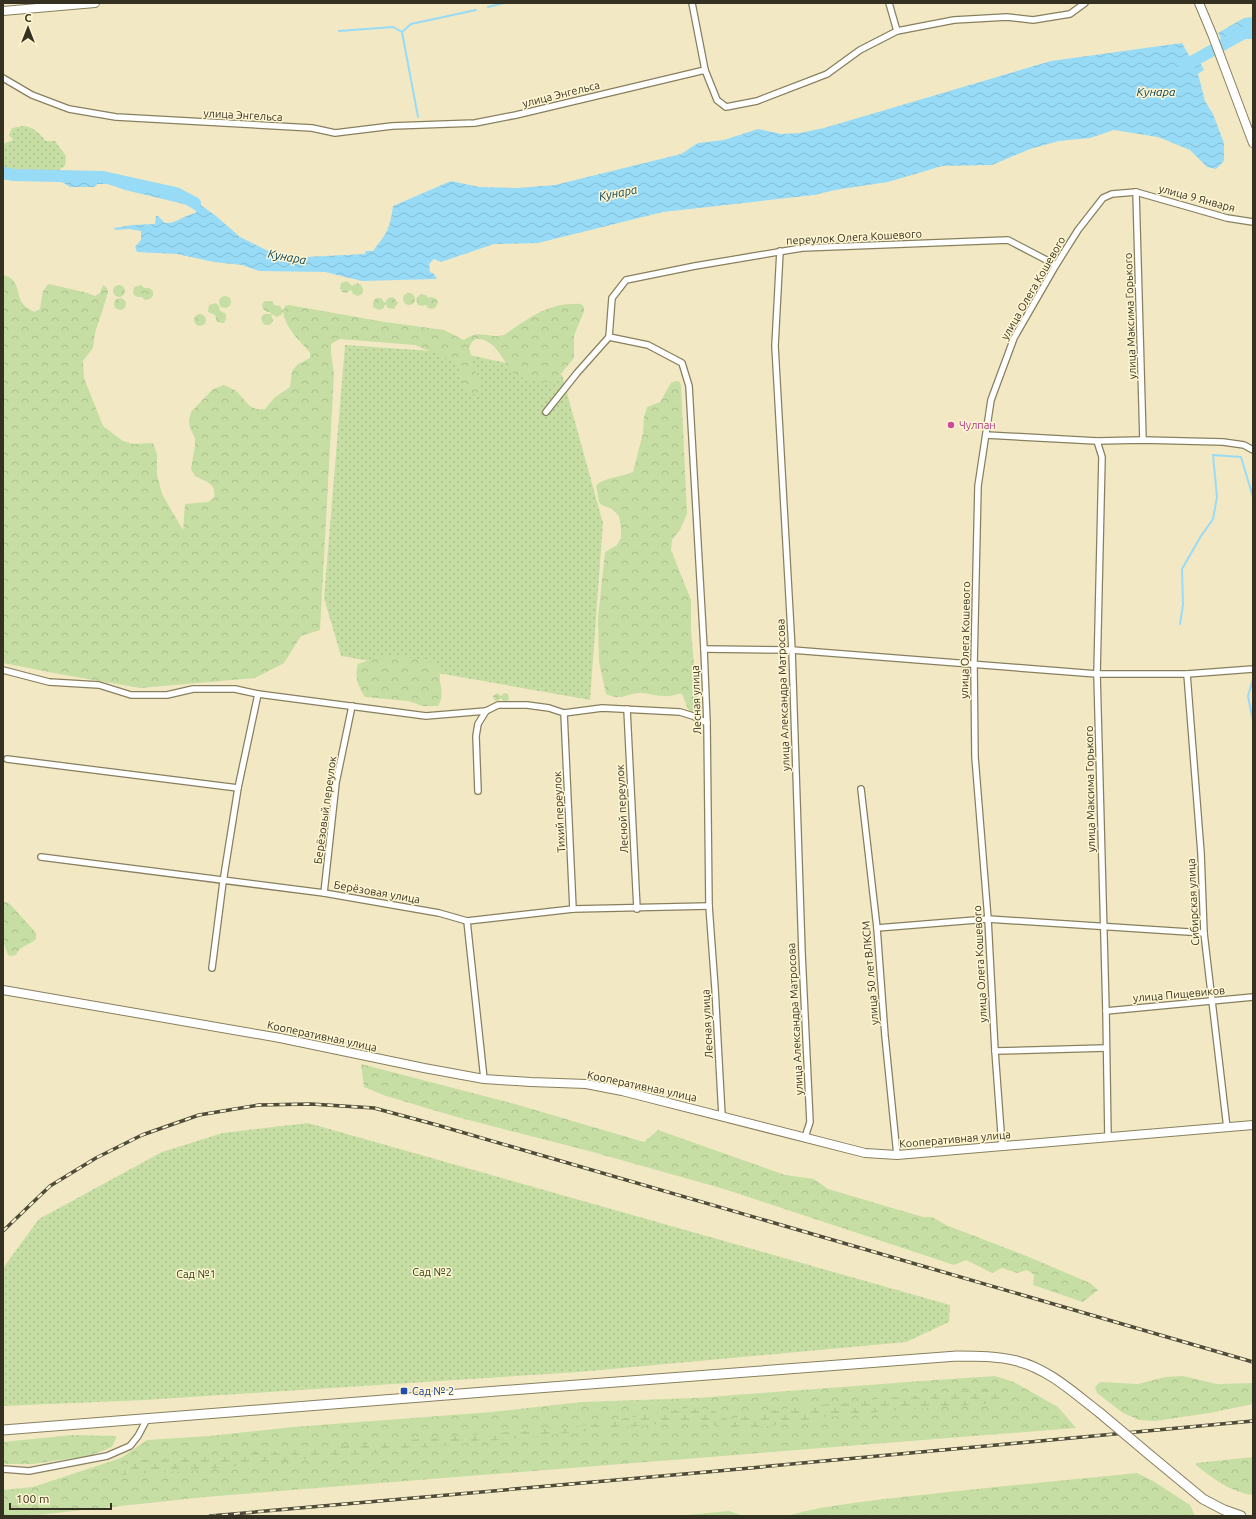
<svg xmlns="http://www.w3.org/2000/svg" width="1256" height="1519" viewBox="0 0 1256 1519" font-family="Ubuntu,sans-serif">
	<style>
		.grass { fill: url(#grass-dots) }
		.forest { fill: url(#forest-crowns) }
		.wetland { fill: url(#wetland-marsh) }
		.water { fill: url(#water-waves) }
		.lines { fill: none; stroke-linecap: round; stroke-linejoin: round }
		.stream { stroke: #98dbf6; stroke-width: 2 }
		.river { stroke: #98dbf6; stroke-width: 12 }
		.street-casing { stroke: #887f5e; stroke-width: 8 }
		.secondary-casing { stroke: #887f5e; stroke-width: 10 }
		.primary-casing { stroke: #887f5e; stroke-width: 11 }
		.street { stroke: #fff; stroke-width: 5.5 }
		.secondary { stroke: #fff; stroke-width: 8 }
		.primary { stroke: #fff; stroke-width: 9 }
		.rail-casing { stroke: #4f4b3a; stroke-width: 3.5 }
		.rail { stroke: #fff6d1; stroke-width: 2; stroke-dasharray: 6; stroke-linecap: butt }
		.primary-bridge-casing { stroke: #887f5e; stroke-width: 11; stroke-linecap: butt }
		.primary-bridge { stroke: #fff; stroke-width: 9 }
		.hotel-dot { fill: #d1479c; stroke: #fff6d1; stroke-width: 1.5 }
		.transit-dot { fill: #1a4fb4; stroke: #fff6d1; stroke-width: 1.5 }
		.labels { text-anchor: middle; stroke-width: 3; stroke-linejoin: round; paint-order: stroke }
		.street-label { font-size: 11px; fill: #343123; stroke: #fff6d1 }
		.hotel-label { font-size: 11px; fill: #b23c85; stroke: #fff6d1; text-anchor: start }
		.park-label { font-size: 11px; fill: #324019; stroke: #fff6d1 }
		.transit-label { font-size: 11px; fill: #164399; stroke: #fff6d1; text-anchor: start }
		.water-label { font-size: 12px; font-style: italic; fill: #0b4457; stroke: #fff6d1 }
	</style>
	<defs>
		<pattern id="grass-dots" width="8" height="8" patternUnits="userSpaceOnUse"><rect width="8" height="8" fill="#c6dea4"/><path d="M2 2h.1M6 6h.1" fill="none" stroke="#abbf8d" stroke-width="1.8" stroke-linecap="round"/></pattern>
		<pattern id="forest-crowns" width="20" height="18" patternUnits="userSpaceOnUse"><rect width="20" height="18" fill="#c6dea4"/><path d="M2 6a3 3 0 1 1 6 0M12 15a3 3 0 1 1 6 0" fill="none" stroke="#abbf8d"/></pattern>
		<pattern id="wetland-marsh" width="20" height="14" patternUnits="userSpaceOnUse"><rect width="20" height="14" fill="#c6dea4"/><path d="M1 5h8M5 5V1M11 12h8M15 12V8" fill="none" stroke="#abbf8d"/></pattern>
		<pattern id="water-waves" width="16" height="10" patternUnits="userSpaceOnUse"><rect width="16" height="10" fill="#98dbf6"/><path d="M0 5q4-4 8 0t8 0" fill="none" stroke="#84bcd3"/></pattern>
	</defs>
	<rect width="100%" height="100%" fill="#f2e9c4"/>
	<g class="grass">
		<path d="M 22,126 C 33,126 40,134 46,141 L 55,141 L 66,156 L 65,166 L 59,170 L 4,170 L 3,144 L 13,140 L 9,135 L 12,128 Z"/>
		<polygon points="345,345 460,353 562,375 603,523 590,700 341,656 324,598"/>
		<polygon points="308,1123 950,1305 949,1322 906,1342 579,1372 145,1400 3,1406 3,1268 39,1219 162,1152 223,1133"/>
	</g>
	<g class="forest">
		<path d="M 3,275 C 23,280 14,296 25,306 C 27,308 31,310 34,312 L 40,309 L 43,291 L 48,284 L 84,292 L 95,296 L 100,293 L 103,285 L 107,288 L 108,292 L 105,302 L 95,333 L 93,348 L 83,361 L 84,378 L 103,426 L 123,441 L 134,444 L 153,443 L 157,454 L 157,474 L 162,494 L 183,530 L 185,504 L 208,502 L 214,498 C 217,483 206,482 195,476 L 191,469 L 195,445 L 195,438 L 190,428 L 189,420 L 191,412 L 213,389 L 224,385 C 228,387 233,389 236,391 C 247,401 248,411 265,409 L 274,398 L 290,387 L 292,371 L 298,364 L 310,358 L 310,352 C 299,341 285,327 283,312 L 281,315 L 277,317 L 271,314 L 273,321 L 270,325 L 265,325 L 262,322 L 261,317 L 264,314 L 271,314 L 270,312 L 267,312 L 263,309 L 262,304 L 265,301 L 272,301 L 274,305 L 280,306 L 283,311 L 285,306 L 289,305 L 385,322 L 444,330 L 464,340 C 479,328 488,339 504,335 C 529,318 549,302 581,304 L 584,307 L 584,311 L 574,336 L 574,358 L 554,382 C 542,382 523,381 514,373 C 502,361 496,338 476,339 L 472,342 L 469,348 L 480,386 L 479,392 L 475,394 L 467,393 L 463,386 L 460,369 L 455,362 L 415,345 L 340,339 L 331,344 L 331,353 L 334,374 L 320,630 L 301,636 L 284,663 L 255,678 L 140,688 L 59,674 L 3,663 Z"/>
		<polygon points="347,281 352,286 357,283 361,285 363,289 362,294 358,296 353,294 351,290 346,293 342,292 340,288 341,283"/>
		<circle cx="119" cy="291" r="6"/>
		<polygon points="141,285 144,288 149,288 153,291 153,296 150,299 145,300 142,297 137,297 133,294 134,287"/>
		<circle cx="409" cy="299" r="6"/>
		<polygon points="421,294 426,295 428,298 431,297 435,298 438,302 436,307 432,309 428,308 426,305 422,306 418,305 416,298"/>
		<circle cx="225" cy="302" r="6"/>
		<polygon points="393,297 398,303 394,309 388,308 385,304 384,308 379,310 373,307 373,302 376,298 381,298 385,303 388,298"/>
		<circle cx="120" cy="304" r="6"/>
		<polygon points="216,303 219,306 220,311 226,314 226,319 224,323 217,322 215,315 208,312 209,305"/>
		<circle cx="200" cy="320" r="6"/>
		<path d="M 675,381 L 679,381 L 681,385 L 687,514 L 680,530 L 672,540 L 671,550 L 691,600 L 691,629 L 697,700 L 695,711 L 692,712 L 688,709 L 682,694 C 677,693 675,696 670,696 C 661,697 651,694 642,693 C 627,692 625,702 606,694 L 599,662 L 598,618 L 605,552 L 617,545 L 621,538 L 621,528 L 619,516 L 612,509 L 602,505 L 599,502 L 596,485 C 606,477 621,477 633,472 L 643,433 L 644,417 L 647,407 L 660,402 L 671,383 Z"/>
		<path d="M 378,657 C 391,657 427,656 436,665 C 440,668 440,677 440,682 C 442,691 443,698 438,706 L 423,706 L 408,701 L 365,697 C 358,687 354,676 358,664 Z"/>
		<polygon points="497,693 501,696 504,693 508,694 509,699 507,701 503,701 501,698 498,701 495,701 493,696"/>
		<path d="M 3,901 L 10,904 L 36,933 L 36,939 C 29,946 20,945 16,955 L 9,956 C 0,940 3,919 3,901 Z"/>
		<polygon points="361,1064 515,1104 644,1142 658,1130 785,1175 814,1179 828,1189 923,1217 932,1217 946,1225 1024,1255 1090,1283 1098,1290 1083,1302 1033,1285 1034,1275 1027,1270 1017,1273 1002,1268 992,1273 966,1260 954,1265 724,1189 589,1151 457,1117 386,1096 364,1087"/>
		<polygon points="995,1376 1014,1382 1058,1407 1076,1428 205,1497 28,1516 3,1516 3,1490 33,1487 121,1458 147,1440 209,1436 293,1427 492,1412 581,1402 696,1398 921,1381"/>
		<polygon points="1183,1376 1217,1384 1253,1383 1253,1404 1210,1413 1155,1421 1139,1420 1123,1413 1097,1393 1095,1387 1100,1382 1138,1384 1165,1377"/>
		<polygon points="72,1435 117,1436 112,1447 89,1456 32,1464 3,1464 3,1442"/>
		<path d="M 1253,1457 L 1253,1495 C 1232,1493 1212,1478 1196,1465 L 1196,1463 Z"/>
		<path d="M 1137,1473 L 1153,1481 L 1190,1505 L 1195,1516 L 786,1516 C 830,1504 876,1500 921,1495 C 993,1487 1065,1480 1137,1473 Z"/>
		<polygon points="729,1511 744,1516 674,1516"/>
	</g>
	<path class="wetland" d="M 991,1390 L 1001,1398 L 999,1403 L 888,1411 L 820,1418 L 757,1428 L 724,1429 L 699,1420 L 188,1471 L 118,1475 L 118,1469 L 140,1460 L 291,1451 L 432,1438 L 574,1427 L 685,1408 L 713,1410 L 728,1420 C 767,1409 811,1406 852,1402 C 898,1397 945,1391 991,1390 Z"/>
	<g class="water">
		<polygon points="1253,17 1253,39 1245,39 1225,46 1218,33 1244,18"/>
		<path d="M 1182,43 L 1191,59 L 1198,58 L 1204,70 L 1198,74 L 1205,101 L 1213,114 L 1224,143 L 1224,161 L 1216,169 L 1207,167 L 1190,150 L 1158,137 L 1114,130 L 1090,138 L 1059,141 L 1030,149 L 992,165 L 942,166 L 888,182 L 835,190 L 814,195 L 663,212 L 538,243 L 494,244 L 441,262 L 434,259 L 429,264 L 430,272 L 434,274 L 437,279 L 362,281 L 325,272 L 259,271 L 242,265 L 214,262 L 177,254 L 137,252 L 135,247 L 141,240 L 141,231 L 129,229 L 115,230 L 114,228 L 133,225 L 155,224 L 156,216 L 158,216 L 165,223 C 176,224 184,215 196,213 L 196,211 L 188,205 L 125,190 L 108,184 L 97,184 L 94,187 L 70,187 L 62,182 L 64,174 L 74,177 L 110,178 L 121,181 L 147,185 L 191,198 L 216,216 L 240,237 L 264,249 L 287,258 L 365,254 L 366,251 L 373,251 C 387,233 390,229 393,206 L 451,181 L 479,187 L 517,188 L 555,185 L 681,154 L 698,143 L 724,140 L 758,129 L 781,134 L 800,133 L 824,128 L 1051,61 Z"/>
	</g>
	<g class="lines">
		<g class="stream">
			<polyline points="488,7 504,3"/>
			<polyline points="339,31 393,27 402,32 418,117"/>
			<polyline points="402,32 411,24 476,10"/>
			<polyline points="1180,624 1183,605 1182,569 1201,536 1213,519 1217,497 1213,455 1241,457 1253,497"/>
			<polyline points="1253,679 1248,696 1253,721"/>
		</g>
		<g class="river">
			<polyline points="1184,66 1253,28"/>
			<polyline points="3,173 14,175 103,177 176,193 195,203"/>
		</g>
		<g class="street-casing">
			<g id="street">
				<polyline points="692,3 705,70"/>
				<polyline points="889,3 897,31"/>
				<polyline points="3,78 32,95 69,109 116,117 312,128 335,133 392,126 475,123 516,115 705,70 717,100 726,107 757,101 827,74 860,50 897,31 954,20 1007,17 1033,20 1070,14 1085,3"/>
				<polyline points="1136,192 1143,440"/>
				<polyline points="780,251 775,346 792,650 802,953 810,1122 805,1137"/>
				<polyline points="609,337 648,345 682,363 689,386 704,649 707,723 709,906 715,988 722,1116"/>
				<polyline points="546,412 577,373 609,337 612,298 626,280 695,266 802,248 1008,240 1056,265"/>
				<polyline points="986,435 1097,441 1143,440 1223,442 1244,445 1253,450"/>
				<polyline points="1097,441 1102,457 1097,674 1106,1011 1108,1138"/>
				<polyline points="704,649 792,650 1097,674 1187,674 1253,669"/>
				<polyline points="3,670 49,682 99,685 131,695 167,695 193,689 235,689 258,694 426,716 486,711 498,705 527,705 549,708 564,713 602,708 680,712 693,716 707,723"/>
				<polyline points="1187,674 1201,853 1204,933 1227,1128"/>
				<polyline points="627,709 637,909"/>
				<polyline points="564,713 573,909"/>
				<polyline points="7,759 238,788"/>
				<polyline points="861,789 877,928 885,1036 897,1155"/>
				<polyline points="478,791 476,736 478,724 486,711"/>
				<polyline points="41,857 324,893 439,913 467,921 573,909 709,906"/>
				<polyline points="324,893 336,783 352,706"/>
				<polyline points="467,921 484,1079"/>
				<polyline points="877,928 988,919 1204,933"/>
				<polyline points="212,968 223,882 238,788 258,694"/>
				<polyline points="1106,1011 1253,997"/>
				<polyline points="995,1051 1106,1048"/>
				<polyline points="1002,1146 995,1051 988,919 975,757 974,665 978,486 991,400 1014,338 1056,265 1078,230 1103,198 1112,194 1136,192 1227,218 1253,222"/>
				<polyline points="3,1469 29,1471 107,1456 130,1446 138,1436 147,1419"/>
			</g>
		</g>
		<g class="secondary-casing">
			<g id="secondary">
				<polyline points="1199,3 1212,34 1253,143"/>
				<polyline points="3,11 95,3"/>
				<polyline points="3,990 280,1038 424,1068 484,1079 531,1082 586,1084 622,1091 865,1153 897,1155 1253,1125"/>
			</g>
		</g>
		<g class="primary-casing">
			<g id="primary">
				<path d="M 3,1430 L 459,1394 L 957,1356 C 977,1356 998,1356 1017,1361 C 1049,1369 1075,1394 1100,1413"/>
				<polyline points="1151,1456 1203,1499 1224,1510 1241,1516"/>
			</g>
		</g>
		<use href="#street" class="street"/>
		<use href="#secondary" class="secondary"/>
		<use href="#primary" class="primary"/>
		<g class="rail-casing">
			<g id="rail">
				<polyline points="3,1231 50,1186 96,1158 142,1135 199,1115 259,1105 311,1104 374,1108 437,1125 1253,1362"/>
				<polyline points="210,1516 707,1472 1253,1421"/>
			</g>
		</g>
		<use href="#rail" class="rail"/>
		<g class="primary-bridge-casing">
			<polyline id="primary-bridge" points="1100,1413 1151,1456"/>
		</g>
		<use href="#primary-bridge" class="primary-bridge"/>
	</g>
	<circle class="hotel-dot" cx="951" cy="425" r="4"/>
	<rect class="transit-dot" x="400" y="1387" width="8" height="8" rx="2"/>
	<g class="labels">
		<g class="street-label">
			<text transform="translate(561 94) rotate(-14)" y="4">улица Энгельса</text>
			<text transform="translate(243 115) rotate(3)" y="4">улица Энгельса</text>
			<text transform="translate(1197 198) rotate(15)" y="4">улица 9 Января</text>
			<text transform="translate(854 237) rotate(-3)" y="4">переулок Олега Кошевого</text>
			<text transform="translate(1033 288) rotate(-60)" y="4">улица Олега Кошевого</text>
			<text transform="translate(1130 316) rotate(-92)" y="4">улица Максима Горького</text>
			<text transform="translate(965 640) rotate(-89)" y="4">улица Олега Кошевого</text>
			<text transform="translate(783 695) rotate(-92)" y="4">улица Александра Матросова</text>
			<text transform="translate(696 700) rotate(-92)" y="4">Лесная улица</text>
			<text transform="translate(1090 789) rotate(-91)" y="4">улица Максима Горького</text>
			<text transform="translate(622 809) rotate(-93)" y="4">Лесной переулок</text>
			<text transform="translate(325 810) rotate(-82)" y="4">Берёзовый переулок</text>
			<text transform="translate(559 812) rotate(-93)" y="4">Тихий переулок</text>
			<text transform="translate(377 892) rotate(10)" y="4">Берёзовая улица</text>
			<text transform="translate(1193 902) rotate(-93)" y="4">Сибирская улица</text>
			<text transform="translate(980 964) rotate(-93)" y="4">улица Олега Кошевого</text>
			<text transform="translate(870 973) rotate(-95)" y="4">улица 50 лет ВЛКСМ</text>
			<text transform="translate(1179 994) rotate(-5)" y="4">улица Пищевиков</text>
			<text transform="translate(795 1019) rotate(-93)" y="4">улица Александра Матросова</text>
			<text transform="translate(707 1024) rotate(-93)" y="4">Лесная улица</text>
			<text transform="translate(322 1036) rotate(12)" y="4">Кооперативная улица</text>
			<text transform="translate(642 1086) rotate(12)" y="4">Кооперативная улица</text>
			<text transform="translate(955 1139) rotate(-5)" y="4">Кооперативная улица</text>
		</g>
		<g class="hotel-label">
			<text x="959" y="429">Чулпан</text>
		</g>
		<g class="park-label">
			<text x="432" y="1276">Сад №2</text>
			<text x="196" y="1278">Сад №1</text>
		</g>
		<g class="transit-label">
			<text x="412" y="1395">Сад № 2</text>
		</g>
		<g class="water-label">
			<text x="1156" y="96">Кунара</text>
			<text transform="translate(618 193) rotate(-11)" y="4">Кунара</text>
			<text transform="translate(287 257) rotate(10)" y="4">Кунара</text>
		</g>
	</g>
	<rect width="1256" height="1519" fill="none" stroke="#343123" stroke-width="8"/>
	<g transform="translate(28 28)" stroke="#fff6d1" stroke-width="3" paint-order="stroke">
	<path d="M0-3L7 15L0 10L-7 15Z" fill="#343123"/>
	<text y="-6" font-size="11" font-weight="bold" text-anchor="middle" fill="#343123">С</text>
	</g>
	<path d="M10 1503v6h101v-6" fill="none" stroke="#343123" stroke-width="2"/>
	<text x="16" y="1503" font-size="12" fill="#343123" stroke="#fff6d1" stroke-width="3" paint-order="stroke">100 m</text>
</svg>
